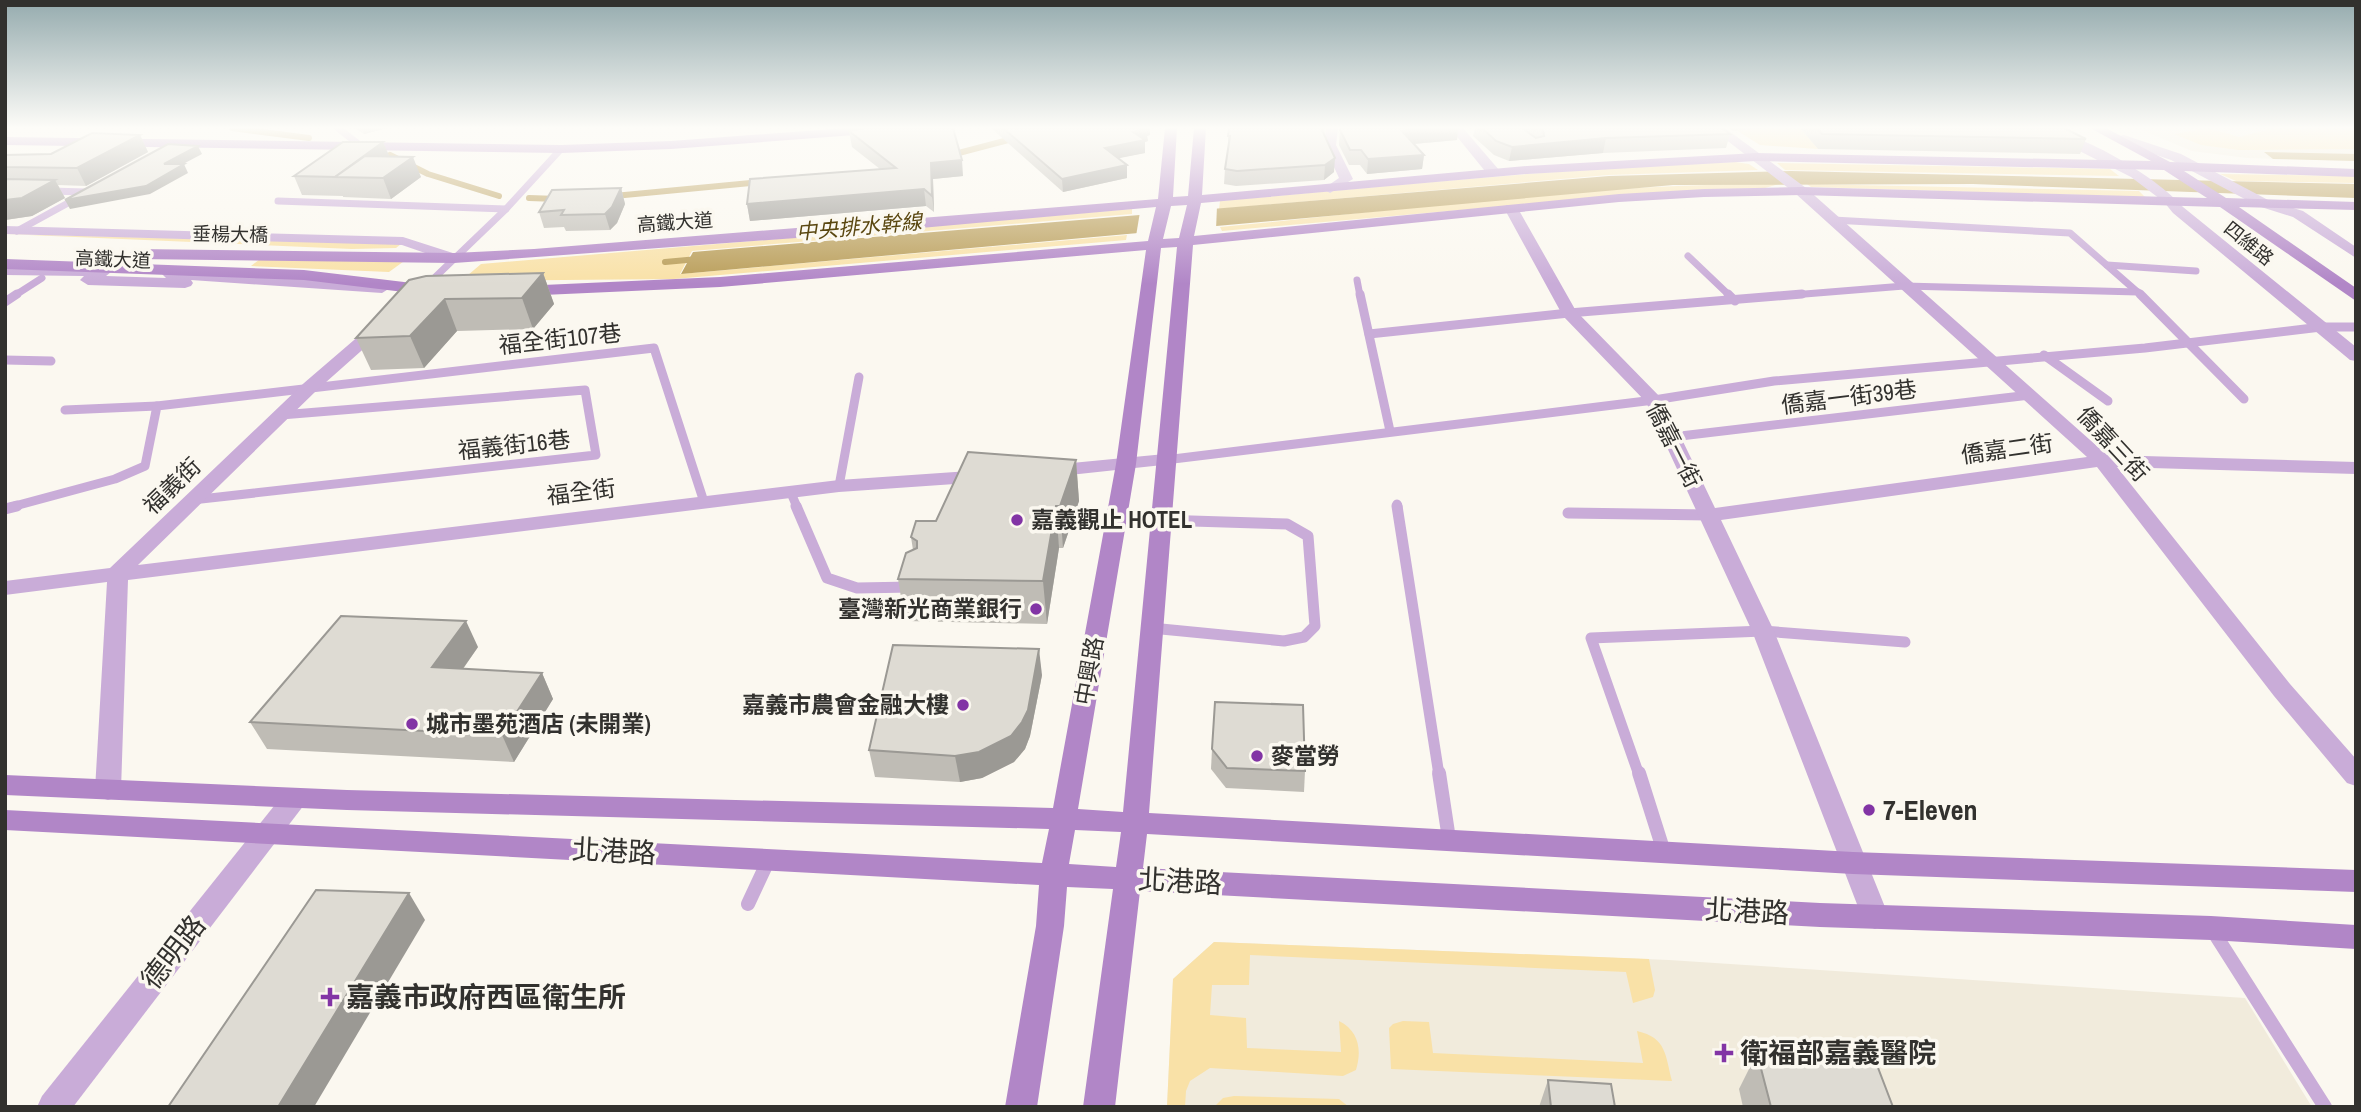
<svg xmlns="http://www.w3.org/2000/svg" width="2361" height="1112" viewBox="0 0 2361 1112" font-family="'Archivo Narrow','Noto Sans TC',sans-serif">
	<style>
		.built { fill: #f1ebdc }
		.green { fill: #f9e1a7 }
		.water { fill: #b99d58 }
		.pier { fill: #fbf8f0 }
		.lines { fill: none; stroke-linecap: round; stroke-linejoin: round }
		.stream { stroke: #b99d58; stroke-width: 6 }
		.lane-far3 { stroke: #c9acd8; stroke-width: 7 }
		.lane-far2 { stroke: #c9acd8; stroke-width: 9 }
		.lane-far1 { stroke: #c9acd8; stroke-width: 11 }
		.lane { stroke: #c9acd8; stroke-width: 14 }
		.street { fill: #c9acd8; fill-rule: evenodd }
		.secondary { fill: #b186c7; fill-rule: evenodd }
		.wall { fill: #bfbcb5 }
		.shaded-wall { fill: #9b9994 }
		.building { fill: #dedbd3; stroke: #9b9994; stroke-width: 2 }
		.poi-dot { fill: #8234a5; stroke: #fbf8f0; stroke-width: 2.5 }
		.labels { text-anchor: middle; stroke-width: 7; stroke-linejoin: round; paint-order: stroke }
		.far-street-label { font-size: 19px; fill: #32312e; stroke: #fbf8f0 }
		.far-water-label { font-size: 21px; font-style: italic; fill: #5a4710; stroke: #fbf8f0 }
		.street-label { font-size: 23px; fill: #32312e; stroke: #fbf8f0 }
		.poi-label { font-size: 23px; font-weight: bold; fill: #32312e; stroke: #fbf8f0; text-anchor: start }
		.near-poi-label { font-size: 28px; font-weight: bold; fill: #32312e; stroke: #fbf8f0; text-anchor: start }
		.near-street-label { font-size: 28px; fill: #32312e; stroke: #fbf8f0 }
	</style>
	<rect width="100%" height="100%" fill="#fbf8f0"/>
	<g class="built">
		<polygon points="2137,128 2356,128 2356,161 2247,158 2192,151"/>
		<polygon points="1214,942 1669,960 2245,998 2312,1107 1167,1107 1173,979"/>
	</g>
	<g class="green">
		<polygon points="1761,128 1800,128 1818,149 1760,145 1736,130"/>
		<polygon points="2208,128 2239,137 2274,128 2356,128 2356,149 2239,150 2201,145 2174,134"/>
		<path d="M 1735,162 L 1749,164 L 1758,170 L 1608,175 L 1219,209 L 1220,201 C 1391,186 1563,168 1735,162 Z"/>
		<polygon points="1777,163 2110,169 2119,176 1785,170"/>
		<polygon points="2220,174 2356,176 2356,183 2236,181"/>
		<path d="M 1779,184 L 1765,188 L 1666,192 L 1222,231 L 1220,227 C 1405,210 1592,183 1779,184 Z"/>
		<polygon points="1807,184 2139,191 2145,197 1811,187"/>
		<polygon points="1132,209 1132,214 692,251 680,274 1127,235 1126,240 674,279 461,281 481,264"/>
		<polygon points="5,234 401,244 396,248 352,249"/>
		<polygon points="260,259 407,259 389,272 251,266"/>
		<path d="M 1214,942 L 1649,959 L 1655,990 L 1653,997 L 1633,1003 L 1626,972 L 1250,955 L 1249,985 L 1212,985 L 1210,1015 L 1246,1018 L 1247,1048 L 1341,1052 L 1339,1021 C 1359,1031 1362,1050 1356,1070 L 1343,1076 L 1210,1068 L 1190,1081 L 1186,1091 L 1185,1107 L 1167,1107 L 1173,979 Z"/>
		<path d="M 1403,1021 L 1429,1022 L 1433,1053 L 1643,1063 L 1637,1031 C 1667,1038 1665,1055 1672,1081 L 1391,1069 L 1389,1028 L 1393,1024 Z"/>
		<polygon points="1234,1096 1339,1099 1349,1107 1214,1107 1223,1098"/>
	</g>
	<g class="water">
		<polygon points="2264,152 2356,154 2356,161 2273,159"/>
		<polygon points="1791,171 2356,184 2356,198 1973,184 1673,185 681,274 693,252 1609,176"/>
	</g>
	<polygon class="pier" points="1217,206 1216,230 1136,236 1140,212"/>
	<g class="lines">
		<g class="stream">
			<polyline points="232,128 309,138"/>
			<polyline points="390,155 428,174 499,196"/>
			<polyline points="951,155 1012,139"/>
			<polyline points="614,196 761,182"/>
			<polyline points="529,198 558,199"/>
			<polyline points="665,262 698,259"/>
		</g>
		<g class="lane-far3">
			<polyline points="338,128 362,147"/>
			<polyline points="50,191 86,192"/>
			<polyline points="278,201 506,209"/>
			<polyline points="1833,220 2070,233 2142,296"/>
			<polyline points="17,231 79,197"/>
			<polyline points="1688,256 1730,296"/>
			<polyline points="2107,265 2196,271"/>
			<polyline points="1357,280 1360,296"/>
			<polyline points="427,285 506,209 561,149"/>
			<polyline points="14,296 42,278"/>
			<polyline points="1780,296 1904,286 2138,292"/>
		</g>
		<g class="lane-far2">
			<polyline points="1360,294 1390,431"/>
			<polyline points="1728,294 1735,301"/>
			<polyline points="2140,294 2244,399"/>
			<polyline points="5,302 17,294"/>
			<polyline points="1369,334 1569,313 1802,294"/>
			<polyline points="2044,355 2108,401"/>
			<polyline points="5,360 51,361"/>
			<polyline points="65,410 157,406"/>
			<polyline points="1672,437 2030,395"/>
			<polyline points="1165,460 1654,400 1774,381 2145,348 2321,327 2356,327"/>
			<polyline points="839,486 859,377"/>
			<polyline points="791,493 797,507"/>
			<polyline points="192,500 596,455 585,390 281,415"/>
			<polyline points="1397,504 1398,507"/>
			<polyline points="11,507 115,479 145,466 157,406 654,348 704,502"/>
		</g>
		<g class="lane-far1">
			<polyline points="796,506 827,578 857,588 912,587"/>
			<polyline points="1397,506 1439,775"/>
			<polyline points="5,509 17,506"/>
			<polyline points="1568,513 1709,515"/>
			<polyline points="1151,628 1284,641 1304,637 1315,626 1308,536 1287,524 1160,520"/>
			<polyline points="1639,775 1591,638 1763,631 1905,642"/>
		</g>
		<g class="lane">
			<polyline points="1439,773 1449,839"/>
			<polyline points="1639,773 1664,852"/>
			<polyline points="748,904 769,859"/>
			<polyline points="2213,931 2325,1107"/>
		</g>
		<g class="street">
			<polygon points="1326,128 1338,128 1336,145 1353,179 1330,193 1323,189 1339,178 1324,145"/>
			<polygon points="1450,128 1463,128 1499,170 1499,176 1489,176"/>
			<polygon points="1711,128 1725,128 1806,188 2107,455 2356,462 2356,474 2117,467 2290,684 2356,759 2356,786 2347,783 2274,696 2097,467 1721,520 1774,631 1889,917 1885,925 1875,929 1865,925 1752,631 1646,402 1563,316 1504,208 1506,205 1516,205 1576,311 1663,400 1715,508 2087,457 1796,194"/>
			<path d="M 2034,128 C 2075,128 2156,176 2183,207 L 2356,347 L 2356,361 L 2350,360 L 2173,213 L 2164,202 L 2131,177 Z"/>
			<polygon points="2124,135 2181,154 2268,200 2303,211 2356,247 2356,258 2293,217 2258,206 2171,160 2119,142 2119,136"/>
			<polygon points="5,226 403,237 459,255 462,258 454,263 402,245 5,234"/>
			<polygon points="5,265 103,267 111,272 106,276 166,278 162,274 170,269 382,283 390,288 382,293 191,280 193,283 191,286 185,288 88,285 80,280 84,276 5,275"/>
			<polygon points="381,320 387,322 389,325 387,328 316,391 138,565 839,480 984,470 994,476 984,482 839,492 128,580 121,790 117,797 108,800 99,797 95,790 107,582 5,595 5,581 110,568 304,383 375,322"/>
			<polygon points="1165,454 1172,456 1175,460 1172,464 1051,477 1041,471 1051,465"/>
			<polygon points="295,788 304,791 308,798 304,805 73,1107 37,1107 42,1096 286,791"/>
		</g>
		<g class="secondary">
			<polygon points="846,128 900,128 894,132 671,149 561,153 5,145 5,137 561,145 671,141"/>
			<path d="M 1165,128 L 1177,128 L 1173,197 L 1188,196 L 1194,128 L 1206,128 L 1202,195 L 1527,166 L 1756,153 L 2151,161 L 2090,128 L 2106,128 L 2170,162 L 2356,169 L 2356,177 L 2184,171 L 2226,198 L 2356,202 L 2356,210 L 2239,207 L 2356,288 L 2356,301 L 2220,207 L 1801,195 L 1704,197 L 1619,202 L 1193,245 L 1149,813 L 1853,852 L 2356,870 L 2356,892 L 1853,874 L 1147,834 L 1143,868 L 1820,903 L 2211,916 L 2356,925 L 2356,949 L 2211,940 L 1820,927 L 1140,891 L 1115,1107 L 1083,1107 L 1113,889 L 1067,887 L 1064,926 L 1037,1107 L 1005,1107 L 1036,926 L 1039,885 L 5,830 L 5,810 L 1042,863 L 1049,829 L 347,810 L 5,795 L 5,775 L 347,790 L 1053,808 L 1116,464 L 1146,250 L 720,287 L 521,296 L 513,291 L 521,286 L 720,277 L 1148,241 L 1156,207 L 865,233 L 454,263 L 136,259 L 128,254 L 136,249 L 454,253 L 534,249 L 1158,199 ZM 1756,161 L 2164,170 L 2207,198 L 1801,187 L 1704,189 L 1619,194 L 1194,236 L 1201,203 L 1527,174 ZM 1187,205 L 1179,238 L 1163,239 L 1171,206 ZM 1177,247 L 1123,812 L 1078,809 L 1136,464 L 1161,248 ZM 1075,830 L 1121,832 L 1116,867 L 1069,864 Z"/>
			<polygon points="5,259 304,270 429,285 437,290 429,295 304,280 5,269"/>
		</g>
	</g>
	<g class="wall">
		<polygon points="354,128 387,128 364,134"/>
		<polygon points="991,128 1150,128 1150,135 1147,136 1148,141 1145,142 1145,153 1118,158 1127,165 1127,178 1063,192"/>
		<polygon points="1228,128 1325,128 1324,134 1334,172 1324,180 1236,186 1224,184 1225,169 1228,150"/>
		<polygon points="1340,128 1458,128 1457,140 1414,144 1424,155 1422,169 1367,174 1360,165 1349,165 1339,145"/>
		<polygon points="1475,128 1722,128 1730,134 1726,148 1603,153 1509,161 1494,155 1473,136"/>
		<polygon points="1729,128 1769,128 1733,131"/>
		<polygon points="1800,128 2064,128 2086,139 2080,154 1818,149"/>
		<polygon points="849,131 963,176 933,179 934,212 926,206 750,221 747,204 880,169 852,147"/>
		<polygon points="140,135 148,152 86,186 58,185 65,198 32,216 5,220 5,155 51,154"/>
		<polygon points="383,142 389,156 421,177 391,199 343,197 343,196 302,195 294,176"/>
		<polygon points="621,188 625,204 617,223 610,230 566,231 564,227 544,228 539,212"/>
		<polygon points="543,273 554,304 533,329 457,331 424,368 371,370 356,338 409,280"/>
		<polygon points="1076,460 1079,501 1063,548 1059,548 1047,624 905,621 898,579 913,550 911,537 936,521"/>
		<polygon points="478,647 463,669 542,673 553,699 514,762 267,749 250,722"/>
		<polygon points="1042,675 1030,736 1025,749 1014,762 982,778 960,782 875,777 869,750"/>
		<polygon points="1212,749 1305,771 1304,792 1226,788 1211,769"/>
		<polygon points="1757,1053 1893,1107 1743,1107 1739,1089"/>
		<polygon points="1548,1080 1615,1107 1539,1107"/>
	</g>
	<g class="shaded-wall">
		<polygon points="362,128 387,128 364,134"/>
		<polygon points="1142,128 1150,128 1150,135 1147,136 1148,141 1145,142 1145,153 1105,161 1105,148"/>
		<polygon points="1434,128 1458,128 1457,140 1401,145 1402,131"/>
		<polygon points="140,135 148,152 86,186 77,168"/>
		<polygon points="1606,138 1603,153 1509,161 1512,147"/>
		<polygon points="383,142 391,160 337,177"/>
		<polygon points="198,146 202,154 168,172 164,164"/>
		<polygon points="1424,155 1422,169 1367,174 1368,159"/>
		<polygon points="413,157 421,177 391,199 383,178"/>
		<polygon points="1335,158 1334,172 1324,180 1325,165"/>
		<polygon points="962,160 963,176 933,179 934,212 932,196 931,163"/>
		<polygon points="184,164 188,173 150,194 70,209 65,200"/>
		<polygon points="1127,165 1127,178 1063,192 1062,179"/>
		<polygon points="55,180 65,198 32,216 5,220 5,200"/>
		<polygon points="621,188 625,204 617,223 610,230 605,214"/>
		<polygon points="924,189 926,206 750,221 747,204"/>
		<polygon points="543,273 554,304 533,329 522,298"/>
		<polygon points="445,299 457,331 424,368 410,336"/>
		<polygon points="1076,460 1079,501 1063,548 1060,506"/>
		<polygon points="1056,506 1059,548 1047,624 1043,581"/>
		<polygon points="466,621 478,647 445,694 432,667"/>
		<polygon points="1039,649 1042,675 1030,736 1025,749 1014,762 982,778 960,782 955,756"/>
		<polygon points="542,673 553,699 514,762 502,735"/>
		<polygon points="409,893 425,920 314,1107 278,1107"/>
	</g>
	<g class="building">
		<polygon points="864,128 953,128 962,160 931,163 932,196 924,189 747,204 750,179 896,168 849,131"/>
		<polygon points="1003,128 1146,128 1147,129 1133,132 1145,140 1105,148 1127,165 1062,179"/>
		<polygon points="1229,128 1323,128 1322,130 1335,158 1325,165 1237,171 1225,169 1230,136 1228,136"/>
		<polygon points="1340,128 1434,128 1402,131 1424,155 1368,159 1361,150 1350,150 1340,130"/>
		<polygon points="1482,128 1522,128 1536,138 1544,136 1543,128 1722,128 1730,134 1606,138 1512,147 1496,141"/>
		<polygon points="1817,128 2064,128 2086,139 1822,134"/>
		<polygon points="92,133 140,135 77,168 5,167 5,155 51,154"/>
		<polygon points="343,142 383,142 335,177 337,177 294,176"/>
		<polygon points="168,144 198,146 164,164 184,164 146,186 65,200"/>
		<polygon points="365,156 413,157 383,178 335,177"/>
		<polygon points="5,179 55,180 22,198 5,200"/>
		<polygon points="621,188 612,207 605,214 561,215 564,210 539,212 552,190"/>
		<polygon points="543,273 522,298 445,299 410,336 356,338 409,280 426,276"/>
		<polygon points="968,452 1076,460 1060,506 1056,506 1043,581 898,579 906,553 917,548 917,541 911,537 916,521 936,521"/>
		<polygon points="341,616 466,621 432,667 542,673 502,735 250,722"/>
		<polygon points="893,645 1039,649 1028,710 1022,722 1011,736 979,752 955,756 869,750"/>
		<polygon points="1215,702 1303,705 1305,771 1227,768 1212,749"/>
		<polygon points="316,890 409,893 278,1107 168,1107"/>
		<polygon points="1757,1053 1875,1060 1893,1107 1771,1107"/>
		<polygon points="1548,1080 1611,1084 1615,1107 1551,1107"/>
	</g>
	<linearGradient id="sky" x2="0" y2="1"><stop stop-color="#95abae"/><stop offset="0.45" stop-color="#fdfcf8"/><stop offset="1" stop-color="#fdfcf8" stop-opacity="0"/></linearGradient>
	<rect width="2361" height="284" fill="url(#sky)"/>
	<g class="poi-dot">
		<circle cx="1017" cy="520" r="7"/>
		<circle cx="1036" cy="609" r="7"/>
		<circle cx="963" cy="705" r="7"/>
		<circle cx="412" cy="724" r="7"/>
		<circle cx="1257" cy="756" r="7"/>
		<circle cx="1869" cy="810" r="7"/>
		<path d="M326.5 986.5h7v7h7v7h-7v7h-7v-7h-7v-7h7z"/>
		<path d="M1720.5 1042.5h7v7h7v7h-7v7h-7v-7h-7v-7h7z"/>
	</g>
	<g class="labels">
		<g class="far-street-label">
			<text transform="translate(675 222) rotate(-4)" y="7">高鐵大道</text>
			<text transform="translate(230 234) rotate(1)" y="7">垂楊大橋</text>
			<text transform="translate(2249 243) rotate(39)" y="7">四維路</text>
			<text transform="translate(113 259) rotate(2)" y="7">高鐵大道</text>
		</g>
		<g class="far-water-label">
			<text transform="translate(859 227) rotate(-5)" y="7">中央排水幹線</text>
		</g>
		<g class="street-label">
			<text transform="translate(560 339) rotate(-6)" y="8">福全街107巷</text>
			<text transform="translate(1849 397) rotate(-7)" y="8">僑嘉一街39巷</text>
			<text transform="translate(2113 444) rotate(47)" y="8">僑嘉三街</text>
			<text transform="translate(514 445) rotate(-6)" y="8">福義街16巷</text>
			<text transform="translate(1674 445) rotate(63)" y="8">僑嘉一街</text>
			<text transform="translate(2007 449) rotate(-8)" y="8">僑嘉二街</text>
			<text transform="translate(172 486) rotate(-44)" y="8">福義街</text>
			<text transform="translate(581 492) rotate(-7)" y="8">福全街</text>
			<text transform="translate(1089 671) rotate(-80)" y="8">中興路</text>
		</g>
		<g class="poi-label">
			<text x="1031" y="528">嘉義觀止 HOTEL</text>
			<text x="1022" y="617" text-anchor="end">臺灣新光商業銀行</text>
			<text x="949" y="713" text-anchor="end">嘉義市農會金融大樓</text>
			<text x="426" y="732">城市墨苑酒店 (未開業)</text>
			<text x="1271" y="764">麥當勞</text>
		</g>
		<g class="near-poi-label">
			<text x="1883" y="820">7-Eleven</text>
			<text x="346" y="1007">嘉義市政府西區衛生所</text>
			<text x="1740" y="1063">衛福部嘉義醫院</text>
		</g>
		<g class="near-street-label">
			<text transform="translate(614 851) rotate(3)" y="10">北港路</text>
			<text transform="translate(1180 881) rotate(3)" y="10">北港路</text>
			<text transform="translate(1747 911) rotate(3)" y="10">北港路</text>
			<text transform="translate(173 952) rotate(-52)" y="10">德明路</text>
		</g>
	</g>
	<rect width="2361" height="1112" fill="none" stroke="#32312e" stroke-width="14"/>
</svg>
